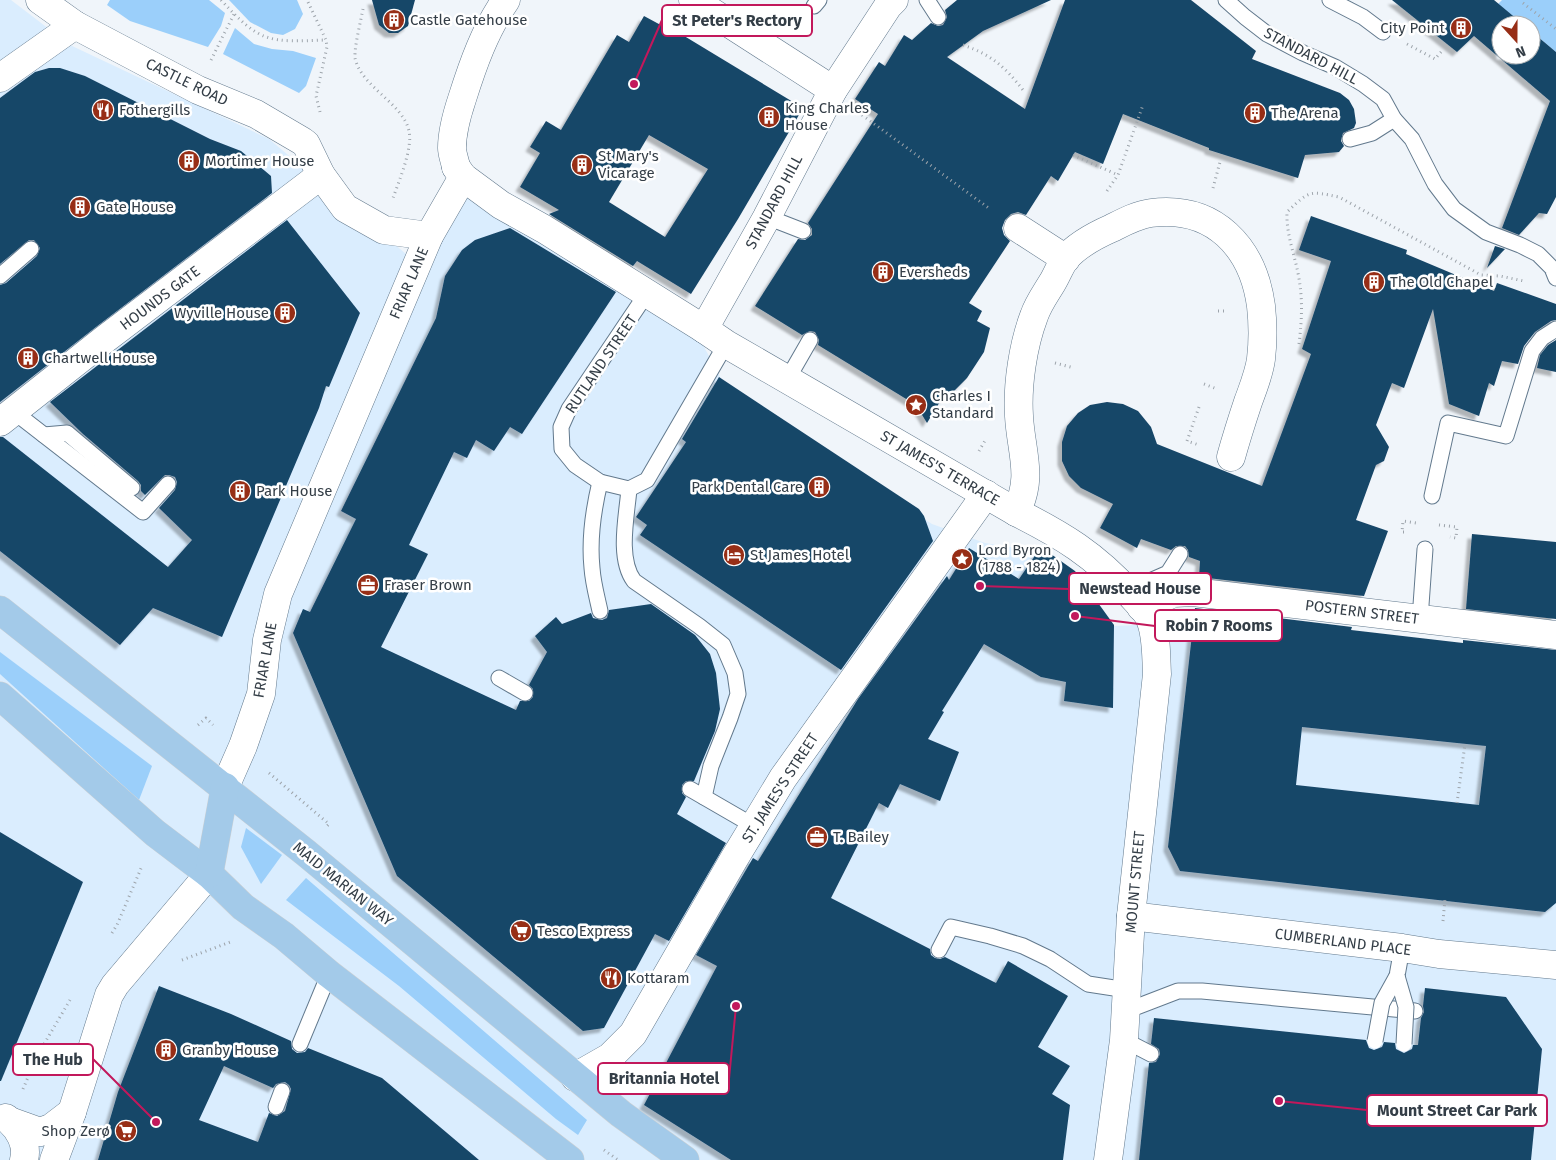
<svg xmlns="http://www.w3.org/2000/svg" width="1556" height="1160" viewBox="0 0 1556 1160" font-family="'Fira Sans',sans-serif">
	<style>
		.built { fill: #daedfe }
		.green { fill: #9bcffa }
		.building { fill: #184668; fill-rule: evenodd; filter: url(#shadow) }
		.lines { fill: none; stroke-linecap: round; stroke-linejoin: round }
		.lane-casing { stroke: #62798d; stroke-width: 17 }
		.street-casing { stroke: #62798d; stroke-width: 29 }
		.secondary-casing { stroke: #62798d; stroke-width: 29 }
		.primary-casing { stroke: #ced1d3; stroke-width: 29 }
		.path { stroke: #9da4ab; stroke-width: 3; stroke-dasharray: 1 4; stroke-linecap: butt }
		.lane { stroke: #fff; stroke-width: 15 }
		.street { stroke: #fff; stroke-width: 28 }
		.secondary { stroke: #fff; stroke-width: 28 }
		.primary { stroke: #a3cae9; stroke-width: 28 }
		.lane-bridge-casing { stroke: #62798d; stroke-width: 17; stroke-linecap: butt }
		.lane-bridge { stroke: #fff; stroke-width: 15 }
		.labels { text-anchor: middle; stroke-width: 5; stroke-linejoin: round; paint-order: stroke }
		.poi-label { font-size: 15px; fill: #343e47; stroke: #fff; text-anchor: start }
		.street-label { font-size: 15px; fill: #343e47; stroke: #fff }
		.leader { fill: none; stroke: #c2185b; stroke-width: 2 }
		.callout-dot { fill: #c2185b; stroke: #fff; stroke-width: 2 }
		.callout { fill: #fff; stroke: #c2185b; stroke-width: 2 }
		.callout-label { font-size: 16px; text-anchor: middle; font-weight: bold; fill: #343e47 }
	</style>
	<defs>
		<filter id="shadow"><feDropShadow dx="-4.5" dy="4.5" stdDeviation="1" flood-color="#0004"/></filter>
	</defs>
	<rect width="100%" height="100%" fill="#f0f5fa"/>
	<polygon class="built" points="0,0 11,0 70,45 269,139 418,264 467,189 702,343 727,390 932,524 985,543 1047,553 1114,626 1202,622 1556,656 1556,1160 0,1160"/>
	<g class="green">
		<polygon points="110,0 209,0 225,13 221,26 208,47 130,21 107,5"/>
		<polygon points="229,0 297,0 303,14 295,29 283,35 271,33 250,22"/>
		<polygon points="1502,0 1556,0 1556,52 1531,31 1531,25 1524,25 1498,4"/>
		<polygon points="235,28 254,44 272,49 293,51 316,58 306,86 299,93 223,54"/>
		<polygon points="0,652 152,766 139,800 0,674"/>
		<polygon points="246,828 282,855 261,884 241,847"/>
		<polygon points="306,878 587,1120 578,1135 556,1119 399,986 286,900"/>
	</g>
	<g class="building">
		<polygon points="372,0 415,0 408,26 398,33 389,33 379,25"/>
		<polygon points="957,0 1051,0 983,31 947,57 1025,109 1065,0 1191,0 1256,51 1252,59 1340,93 1349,100 1354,109 1356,123 1354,128 1343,133 1341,141 1344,146 1339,152 1305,155 1298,178 1209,150 1209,148 1123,114 1103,164 1075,152 1058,181 1051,176 1026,215 1018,212 1011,214 1005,220 1002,228 1004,235 1010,241 969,303 982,311 977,321 990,328 984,352 967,378 952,393 941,400 927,423 916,405 818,345 819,340 815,332 810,331 802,335 755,306 798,239 805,240 812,235 812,229 808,223 878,114 855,99 879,62 885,66 904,35 912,40 931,23 938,26 943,25 947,17 945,10"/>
		<polygon points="1392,0 1494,0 1524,25 1501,25 1501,55 1531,55 1531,31 1556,52 1556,197 1547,214 1539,213 1519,235 1502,228 1550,101 1474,36 1457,52"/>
		<path d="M 644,16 L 670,30 L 671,28 L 803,108 L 738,219 L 691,294 L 637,261 L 633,266 L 549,214 L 559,210 L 520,187 L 540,153 L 530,147 L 546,121 L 561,130 L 617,35 L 629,42 ZM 649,135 L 708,169 L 665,237 L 609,202 Z"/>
		<polygon points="49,68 60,68 85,76 210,139 241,151 271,176 272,193 96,327 0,402 0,285 6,283 37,256 40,248 34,240 29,240 0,264 0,98 35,72"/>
		<polygon points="1311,216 1407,250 1406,254 1494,291 1497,283 1556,304 1556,320 1551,321 1535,332 1524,346 1518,364 1502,361 1494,386 1489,383 1479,416 1449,404 1433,309 1404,388 1392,383 1376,425 1389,447 1384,461 1376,465 1356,520 1388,531 1364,596 1199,577 1200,561 1189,557 1188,550 1185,546 1176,546 1171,550 1141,539 1137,548 1100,528 1113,504 1081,488 1069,476 1062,461 1062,442 1067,426 1078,413 1090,405 1107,402 1123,404 1138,411 1151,427 1157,444 1262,486 1311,354 1302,349 1331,261 1299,250"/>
		<polygon points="287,220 360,313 329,387 326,386 319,408 222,637 153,608 120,645 0,551 0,437 3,437 168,567 192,540 159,508 175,490 177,482 175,477 169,475 165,475 145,495 141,491 141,485 138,481 83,434 50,402"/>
		<polygon points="510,228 616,292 522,434 510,427 494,451 476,440 467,458 454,452 409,545 428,554 381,647 516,710 520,701 529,701 533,697 533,689 529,685 547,652 535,636 556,617 562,624 591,613 593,618 602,620 607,618 609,610 651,604 695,635 710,654 716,673 720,709 715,731 694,781 686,781 682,785 682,793 686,797 677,814 726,843 669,941 655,934 604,1028 583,1031 397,876 293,633 303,609 310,612 356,519 341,511 436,318 445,276 462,250 475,240"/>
		<polygon points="1495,246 1505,249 1487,268"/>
		<polygon points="1556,340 1556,372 1537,368 1540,355 1548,345"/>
		<polygon points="719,377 919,509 924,516 933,541 841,670 640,535 647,525 636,517 686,442 682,439"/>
		<polygon points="1472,534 1556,542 1556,619 1466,609"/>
		<polygon points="1041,547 1075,571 1114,625 1113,708 1064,701 1066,682 1041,677 984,644 942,711 944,712 928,739 959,752 940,801 900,784 888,808 879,803 831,898 930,949 931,955 935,958 940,959 945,957 996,983 1008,961 1068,996 1038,1047 1070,1066 1052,1094 1070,1105 1063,1160 731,1160 644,1105 717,966 696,955 753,858 758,861 858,699 947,576 949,580 969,548 1019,579"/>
		<path d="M 1195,608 L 1352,627 L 1351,630 L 1463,643 L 1463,640 L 1556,650 L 1556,903 L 1545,912 L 1180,871 L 1168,847 ZM 1302,727 L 1486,746 L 1479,805 L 1296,785 Z"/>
		<polygon points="0,832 83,882 1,1081 0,1081"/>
		<path d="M 159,986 L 231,1014 L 291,1041 L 292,1049 L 297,1053 L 305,1052 L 308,1048 L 382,1078 L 479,1160 L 98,1160 L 118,1092 ZM 224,1066 L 273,1088 L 276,1084 L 285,1082 L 289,1085 L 291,1089 L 285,1111 L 277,1116 L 269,1113 L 258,1142 L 199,1120 Z"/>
		<polygon points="1425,988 1506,997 1542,1049 1531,1160 1139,1160 1149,1063 1156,1062 1160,1054 1159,1049 1151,1044 1154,1018 1366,1040 1369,1048 1374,1050 1382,1047 1384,1042 1395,1043 1396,1049 1404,1053 1412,1049 1413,1045 1418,1045 1421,1018 1424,1012 1423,1006"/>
	</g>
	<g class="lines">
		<g class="lane-casing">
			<g id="lane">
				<polyline points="927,0 938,17"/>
				<polyline points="1226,0 1245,17 1267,34 1303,53 1335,67 1363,84 1383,99 1394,119 1412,139 1435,184 1454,209 1486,232 1520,245 1538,254 1552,268 1556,278"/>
				<polyline points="1330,0 1363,17 1383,32"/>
				<polyline points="814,6 819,0"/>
				<polyline points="1350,139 1372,133 1394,119"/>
				<polyline points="767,217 803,231"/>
				<polyline points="0,276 31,249"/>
				<polyline points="647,293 569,409 561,427 562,449 575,465 600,482 629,489 647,480 726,344"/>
				<polyline points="787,380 810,340"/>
				<polyline points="13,411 143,512 168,484"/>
				<polyline points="44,435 67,433 132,488"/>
				<path d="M 629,489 C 627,515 617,558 634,581 L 699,626 L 723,645 L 735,673 L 738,694 L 730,718 L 711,766 L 704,797"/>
				<polyline points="1432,496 1448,423 1506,436 1532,351 1542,338 1556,329"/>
				<polyline points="1160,600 1152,580 1168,573 1180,554"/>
				<path d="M 600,611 C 597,597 593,583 592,568 C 589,539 593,511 600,482"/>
				<polyline points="1420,619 1425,549"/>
				<polyline points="499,678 525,693"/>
				<polyline points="690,789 754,826"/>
				<polyline points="939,950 951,927 990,936 1023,946 1050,959 1088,984 1127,990"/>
				<polyline points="1397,976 1402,948"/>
				<polyline points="1126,1011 1178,991 1202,991 1415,1011"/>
				<polyline points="1124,1040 1151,1054"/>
				<polyline points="300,1044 329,974"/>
				<polyline points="276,1107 282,1091"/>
			</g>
		</g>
		<g class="street-casing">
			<g id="street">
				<polyline points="40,0 75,25 198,90 256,114 302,141 306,144 321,175 345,208 384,230 429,236"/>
				<polyline points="693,0 833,90"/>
				<polyline points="0,78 75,25"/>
				<path d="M 456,167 L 463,177 L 501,205 L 544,229 L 704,329 L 726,344 L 1016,512 C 1062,535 1095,555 1130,594 C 1136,601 1145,609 1149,617 C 1157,632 1156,657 1157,674 L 1131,916 L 1124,1040 L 1108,1160"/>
				<polyline points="1018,228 1066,259"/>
				<polyline points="704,329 767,217 833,90 888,6 894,0"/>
				<polyline points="0,422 105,339 321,175"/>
				<path d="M 1016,512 C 1034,477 1021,453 1019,416 C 1017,385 1023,345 1034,316 C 1038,304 1046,293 1052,283 C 1057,275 1060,266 1065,259 C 1077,245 1096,235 1112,228 C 1124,222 1137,215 1151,213 C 1214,205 1253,247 1261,306 C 1263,324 1263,342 1261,359 C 1259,374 1253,388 1248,402 C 1242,420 1236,439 1231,457"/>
				<polyline points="1141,607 1174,593 1193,592 1556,635"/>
				<polyline points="225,787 243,746 261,694 267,640 278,594 429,236 463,177"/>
				<polyline points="1131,916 1402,948 1439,954 1556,965"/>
				<polyline points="575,1077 610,1057 633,1034 734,859 783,778 986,494"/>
				<path d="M 6,1118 C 19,1128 28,1144 24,1160"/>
				<polyline points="12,1122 40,1132 51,1128 72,1112"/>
				<polyline points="54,1160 72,1112 109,995 115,985 209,874"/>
			</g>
		</g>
		<g class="secondary-casing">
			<path id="secondary" d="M 456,167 C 455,161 452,154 452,148 C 452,131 457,114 462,99 C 473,64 485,30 506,0"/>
		</g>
		<g class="primary-casing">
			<g id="primary">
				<polyline points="0,610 306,853 621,1114 685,1160"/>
				<polyline points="0,696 155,833 209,874 243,907 284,936 329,974 570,1160"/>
				<polyline points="209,874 225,787"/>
			</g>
		</g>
		<g class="path">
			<path d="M 221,0 C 261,44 269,42 326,40 L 307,0"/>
			<polyline points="1523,3 1556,29"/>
			<path d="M 363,9 C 361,20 354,48 355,58 C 361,87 403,103 409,131 C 413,148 399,181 393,198"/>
			<polyline points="1407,44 1435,59 1442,51"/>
			<path d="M 963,45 C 992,55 1005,67 1023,90"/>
			<polyline points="211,60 234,14"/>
			<polyline points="320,112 316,96 327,47 326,40"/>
			<polyline points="858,112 990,209"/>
			<polyline points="1073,155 1118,175"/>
			<polyline points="1213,188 1220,162"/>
			<polyline points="1107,191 1118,175 1143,105"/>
			<polyline points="1218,311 1228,311"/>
			<path d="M 1299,344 C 1302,319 1303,298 1298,273 C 1294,253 1286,233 1287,212 C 1310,190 1309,191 1339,197 L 1481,275 L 1500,276 L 1524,281"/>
			<polyline points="1055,363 1074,368"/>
			<polyline points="1204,384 1217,389"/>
			<polyline points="1199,407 1187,441 1199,445"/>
			<polyline points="979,451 986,439"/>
			<polyline points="1439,525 1457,527 1456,538 1450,537"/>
			<polyline points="1404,532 1402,532 1403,521 1416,523"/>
			<polyline points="198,725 206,718 213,725"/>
			<polyline points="269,773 329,824 327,826"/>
			<polyline points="1457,803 1465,744"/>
			<polyline points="1443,921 1445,899"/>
			<polyline points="112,933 117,925 142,866"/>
			<polyline points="182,960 233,941"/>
			<polyline points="23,1089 37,1056 70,1000"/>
			<polyline points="604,1150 618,1160"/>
		</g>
		<use href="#lane" class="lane"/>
		<use href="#street" class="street"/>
		<use href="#secondary" class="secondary"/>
		<use href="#primary" class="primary"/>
		<g class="lane-bridge-casing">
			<g id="lane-bridge">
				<polyline points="1397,976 1406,1007 1404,1044"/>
				<polyline points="1375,1041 1382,1003 1397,976"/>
			</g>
		</g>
		<use href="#lane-bridge" class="lane-bridge"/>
	</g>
	<defs>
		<g id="building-disc" transform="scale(1.125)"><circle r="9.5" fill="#972e16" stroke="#fff"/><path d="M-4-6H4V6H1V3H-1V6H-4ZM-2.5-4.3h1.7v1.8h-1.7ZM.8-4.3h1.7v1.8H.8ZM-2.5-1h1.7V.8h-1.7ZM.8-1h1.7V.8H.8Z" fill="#fff"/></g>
		<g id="restaurant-disc" transform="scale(1.125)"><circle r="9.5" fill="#972e16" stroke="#fff"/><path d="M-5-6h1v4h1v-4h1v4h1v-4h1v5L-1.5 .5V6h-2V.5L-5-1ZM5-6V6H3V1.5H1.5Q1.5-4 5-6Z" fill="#fff"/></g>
		<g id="sight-disc" transform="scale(1.125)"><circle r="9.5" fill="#972e16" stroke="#fff"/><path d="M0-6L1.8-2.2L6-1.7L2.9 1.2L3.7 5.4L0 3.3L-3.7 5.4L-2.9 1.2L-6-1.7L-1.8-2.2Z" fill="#fff"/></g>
		<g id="hotel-disc" transform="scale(1.125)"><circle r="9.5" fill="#972e16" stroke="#fff"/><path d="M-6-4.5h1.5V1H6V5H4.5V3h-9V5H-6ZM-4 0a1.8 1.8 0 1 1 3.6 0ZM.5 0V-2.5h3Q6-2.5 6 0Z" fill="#fff"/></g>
		<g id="office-disc" transform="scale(1.125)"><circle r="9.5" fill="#972e16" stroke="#fff"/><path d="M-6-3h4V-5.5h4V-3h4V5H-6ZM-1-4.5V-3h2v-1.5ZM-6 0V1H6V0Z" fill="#fff"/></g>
		<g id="supermarket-disc" transform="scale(1.125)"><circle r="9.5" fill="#972e16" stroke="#fff"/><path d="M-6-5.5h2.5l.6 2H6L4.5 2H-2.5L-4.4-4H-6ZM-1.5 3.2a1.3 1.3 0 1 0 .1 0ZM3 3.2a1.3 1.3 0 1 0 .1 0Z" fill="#fff"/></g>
	</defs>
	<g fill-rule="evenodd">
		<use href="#building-disc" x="394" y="20"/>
		<use href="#building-disc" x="1461" y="28"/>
		<use href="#restaurant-disc" x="103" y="110"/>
		<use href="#building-disc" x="1255" y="113"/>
		<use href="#building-disc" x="769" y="117"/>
		<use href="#building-disc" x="189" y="161"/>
		<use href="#building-disc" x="582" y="165"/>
		<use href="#building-disc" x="80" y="207"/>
		<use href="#building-disc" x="883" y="272"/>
		<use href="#building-disc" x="1374" y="282"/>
		<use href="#building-disc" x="285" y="313"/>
		<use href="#building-disc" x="28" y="358"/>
		<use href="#sight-disc" x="916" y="405"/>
		<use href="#building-disc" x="819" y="487"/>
		<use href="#building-disc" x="240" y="491"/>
		<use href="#hotel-disc" x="734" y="555"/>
		<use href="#sight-disc" x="962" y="559"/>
		<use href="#office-disc" x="368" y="585"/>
		<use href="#office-disc" x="817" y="837"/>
		<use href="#supermarket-disc" x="521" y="931"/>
		<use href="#restaurant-disc" x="611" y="978"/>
		<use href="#building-disc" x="166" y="1050"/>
		<use href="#supermarket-disc" x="126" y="1131"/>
	</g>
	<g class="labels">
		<g class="poi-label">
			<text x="410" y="25">Castle Gatehouse</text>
			<text x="1445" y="33" text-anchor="end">City Point</text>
			<text x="785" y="113">King Charles<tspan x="785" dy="17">House</tspan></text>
			<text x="119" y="115">Fothergills</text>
			<text x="1271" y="118">The Arena</text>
			<text x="598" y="161">St Mary's<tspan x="598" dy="17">Vicarage</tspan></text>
			<text x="205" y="166">Mortimer House</text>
			<text x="96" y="212">Gate House</text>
			<text x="899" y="277">Eversheds</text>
			<text x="1390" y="287">The Old Chapel</text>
			<text x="269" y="318" text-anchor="end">Wyville House</text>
			<text x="44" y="363">Chartwell House</text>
			<text x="932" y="401">Charles I<tspan x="932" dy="17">Standard</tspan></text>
			<text x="803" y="492" text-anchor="end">Park Dental Care</text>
			<text x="256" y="496">Park House</text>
			<text x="978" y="555">Lord Byron<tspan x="978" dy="17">(1788 - 1824)</tspan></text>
			<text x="750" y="560">St James Hotel</text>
			<text x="384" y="590">Fraser Brown</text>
			<text x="833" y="842">T. Bailey</text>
			<text x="537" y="936">Tesco Express</text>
			<text x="627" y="983">Kottaram</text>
			<text x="182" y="1055">Granby House</text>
			<text x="110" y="1136" text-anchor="end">Shop Zerø</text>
		</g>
		<g class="street-label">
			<text transform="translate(1311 56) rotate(28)" y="5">STANDARD HILL</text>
			<text transform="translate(187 82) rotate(26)" y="5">CASTLE ROAD</text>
			<text transform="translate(774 202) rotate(-62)" y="5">STANDARD HILL</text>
			<text transform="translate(409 283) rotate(-67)" y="5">FRIAR LANE</text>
			<text transform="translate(160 298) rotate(-37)" y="5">HOUNDS GATE</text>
			<text transform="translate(601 364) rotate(-56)" y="5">RUTLAND STREET</text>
			<text transform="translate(940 468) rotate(30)" y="5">ST JAMES'S TERRACE</text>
			<text transform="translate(1362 612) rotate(7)" y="5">POSTERN STREET</text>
			<text transform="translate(265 660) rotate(-80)" y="5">FRIAR LANE</text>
			<text transform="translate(780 788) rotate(-57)" y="5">ST. JAMES'S STREET</text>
			<text transform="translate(1135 882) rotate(-85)" y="5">MOUNT STREET</text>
			<text transform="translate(343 884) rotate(39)" y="5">MAID MARIAN WAY</text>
			<text transform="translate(1343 942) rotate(7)" y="5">CUMBERLAND PLACE</text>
		</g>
	</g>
	<path class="leader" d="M634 84L662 20M980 586L1069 589M1075 616L1155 626M156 1122L93 1059M736 1006L729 1079M1279 1101L1367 1110"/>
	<g class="callout-dot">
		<circle cx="634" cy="84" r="5"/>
		<circle cx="980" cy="586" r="5"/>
		<circle cx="1075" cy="616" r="5"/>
		<circle cx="156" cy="1122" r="5"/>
		<circle cx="736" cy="1006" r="5"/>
		<circle cx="1279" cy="1101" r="5"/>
	</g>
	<g class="callout">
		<rect x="662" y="5" width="150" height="31" rx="5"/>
		<rect x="1069" y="573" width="142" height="31" rx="5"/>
		<rect x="1155" y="610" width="127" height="31" rx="5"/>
		<rect x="13" y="1044" width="80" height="31" rx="5"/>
		<rect x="598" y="1063" width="131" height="31" rx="5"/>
		<rect x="1367" y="1095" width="180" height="31" rx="5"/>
	</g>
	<g class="callout-label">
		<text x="737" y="26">St Peter's Rectory</text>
		<text x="1140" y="594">Newstead House</text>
		<text x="1219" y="631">Robin 7 Rooms</text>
		<text x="53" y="1065">The Hub</text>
		<text x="664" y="1084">Britannia Hotel</text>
		<text x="1457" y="1116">Mount Street Car Park</text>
	</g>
	<g transform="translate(1516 40) rotate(159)"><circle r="24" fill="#ffffff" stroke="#aeb2b5"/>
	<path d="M0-4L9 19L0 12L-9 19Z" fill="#972e16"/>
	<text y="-8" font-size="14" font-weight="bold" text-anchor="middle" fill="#343e47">N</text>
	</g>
</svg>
